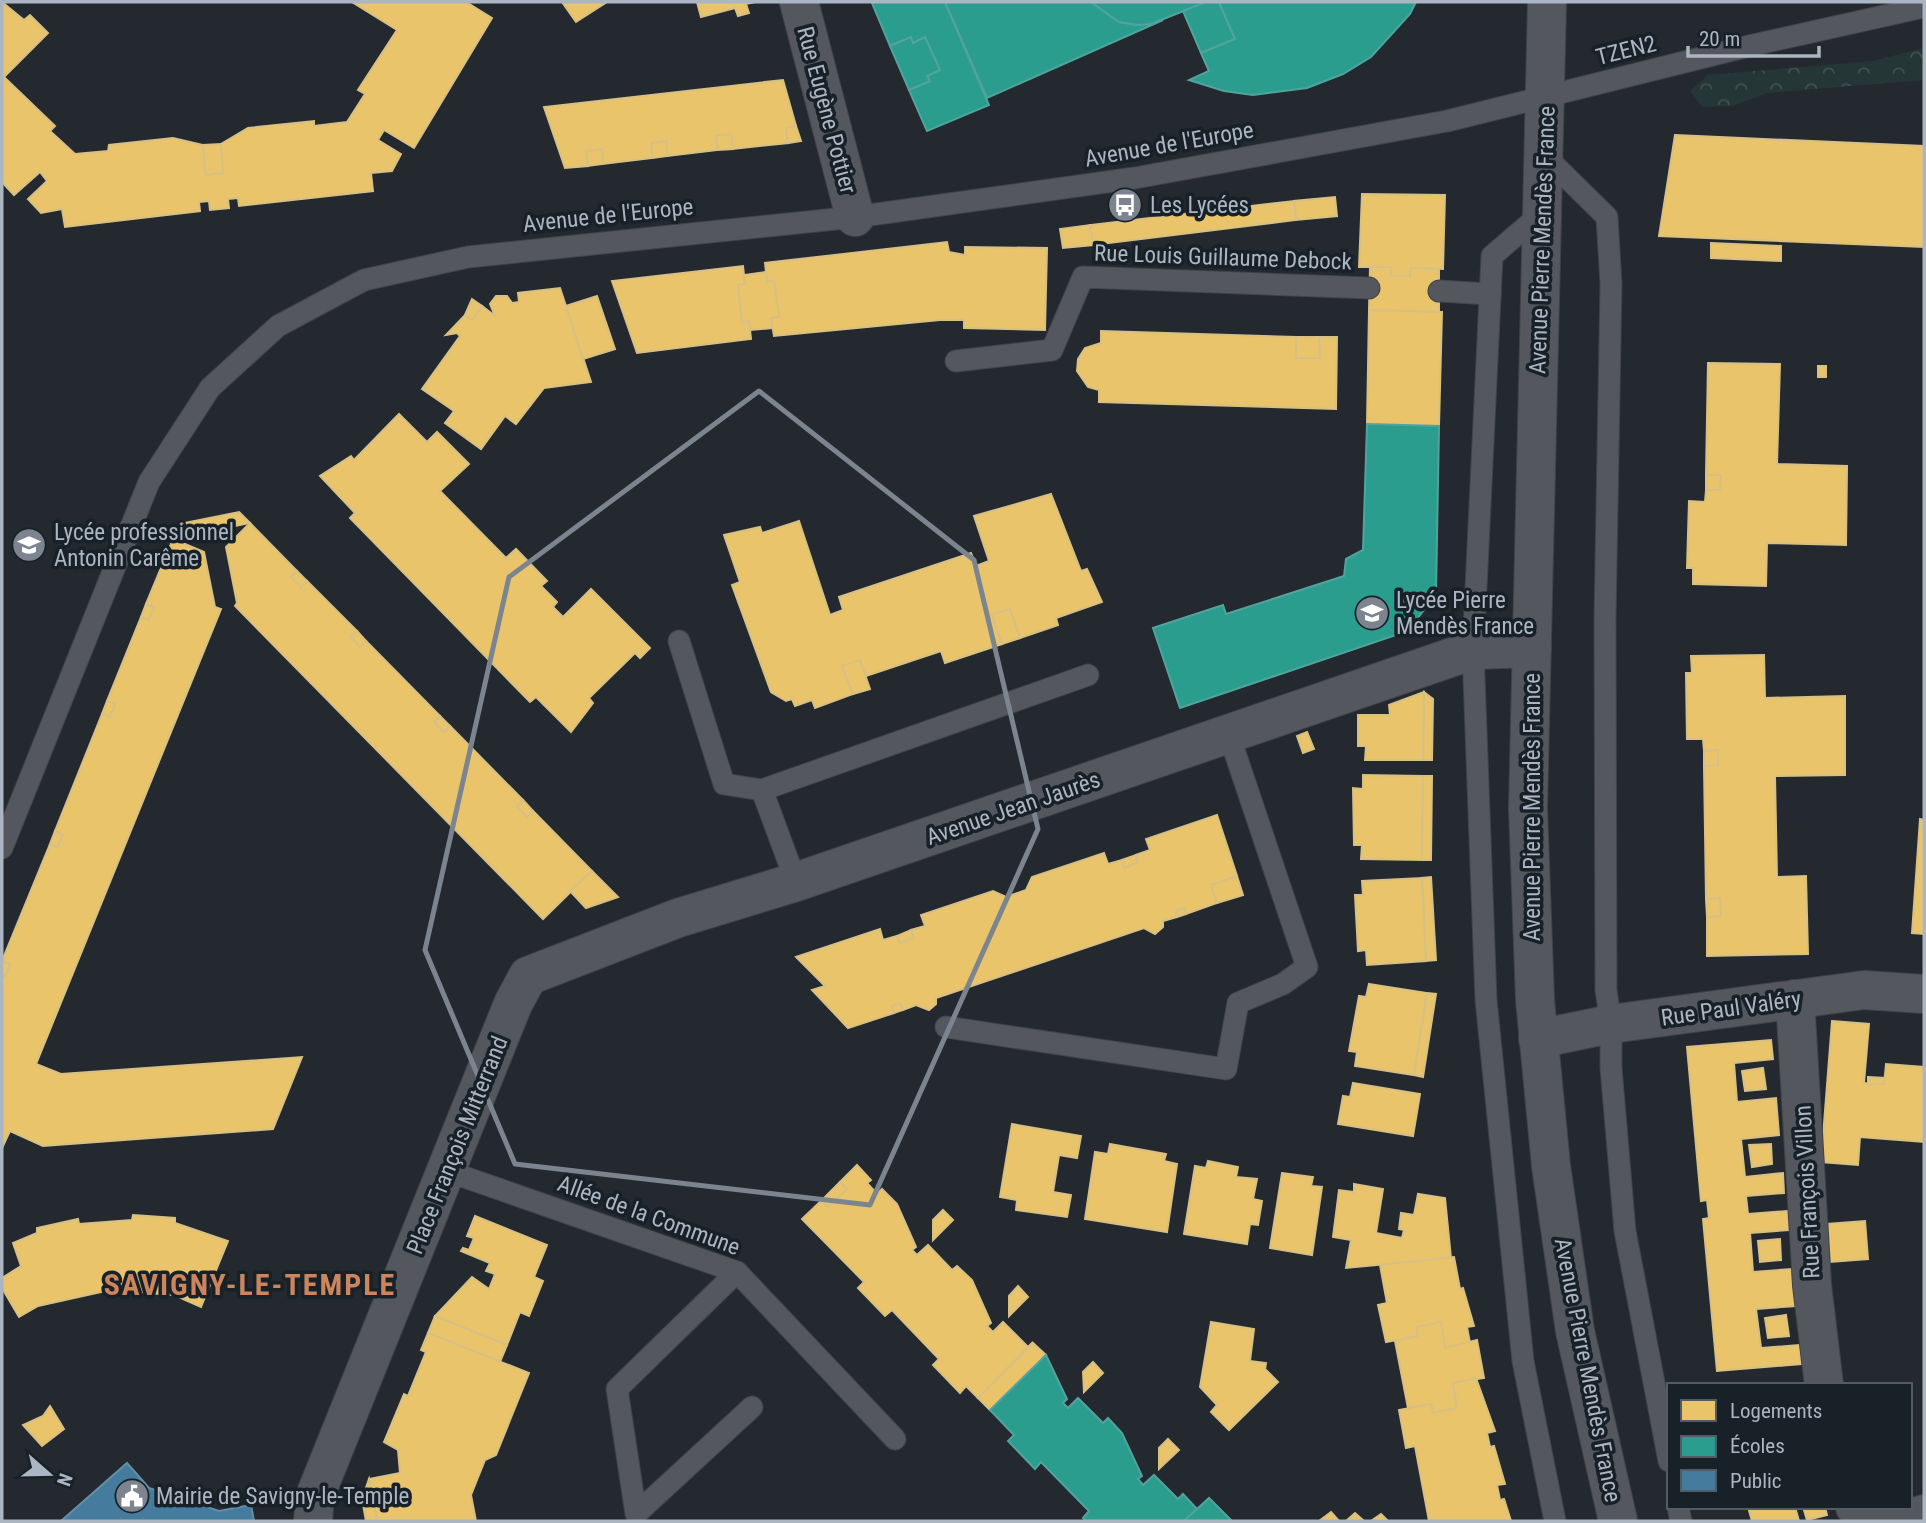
<svg xmlns="http://www.w3.org/2000/svg" width="1926" height="1523" viewBox="0 0 1926 1523" font-family="'Roboto Condensed',sans-serif">
	<style>
		.forest { fill: url(#forest-crowns) }
		.homes { fill: #e9c46a; stroke: #d7c084; stroke-width: 2 }
		.schools { fill: #2a9d8f; stroke: #51a49e; stroke-width: 2 }
		.public { fill: #457b9d; stroke: #648da8; stroke-width: 2 }
		.lines { fill: none; stroke-linecap: round; stroke-linejoin: round }
		.lane-casing { stroke: #404348; stroke-width: 23 }
		.street-casing { stroke: #404348; stroke-width: 40 }
		.lane { stroke: #54585e; stroke-width: 21 }
		.street { stroke: #54585e; stroke-width: 38 }
		.marked { fill: none; stroke: #7c858f; stroke-width: 5; stroke-linejoin: round }
		.labels { text-anchor: middle; stroke-width: 7; stroke-linejoin: round; paint-order: stroke }
		.street-label { font-size: 23px; fill: #acb6c2; stroke: #182028 }
		.poi-label { font-size: 23px; fill: #acb6c2; stroke: #182028; text-anchor: start }
		.district-label { font-size: 30px; font-weight: bold; letter-spacing: 2px; fill: #cc855d; stroke: #182028 }
	</style>
	<defs>
		<pattern id="forest-crowns" width="20" height="18" patternUnits="userSpaceOnUse" patternTransform="scale(1.75)"><rect width="20" height="18" fill="#243636"/><path d="M2 6a3 3 0 1 1 6 0M12 15a3 3 0 1 1 6 0" fill="none" stroke="#415151"/></pattern>
	</defs>
	<rect width="100%" height="100%" fill="#24292f"/>
	<polygon class="forest" points="1924,48 1924,80 1767,93 1732,106 1702,107 1690,91 1708,75 1873,61"/>
	<g class="homes">
		<polygon points="2,2 24,20 30,15 48,33 4,77 55,126 50,131 75,154 108,151 109,145 173,138 203,145 206,175 223,173 221,144 248,128 314,121 314,126 347,122 365,94 358,90 397,30 352,2 466,2 492,18 414,148 384,130 378,140 401,154 392,171 371,173 373,191 239,206 238,198 228,199 229,208 210,210 209,201 199,202 200,211 65,227 62,209 41,213 28,199 47,181 40,172 14,195 2,182"/>
		<polygon points="562,2 607,2 576,22"/>
		<polygon points="697,2 755,2 746,4 749,13 738,16 735,8 701,17"/>
		<polygon points="783,80 796,126 786,128 788,143 733,149 731,134 716,136 718,150 668,156 666,141 651,143 653,158 603,164 602,149 586,151 588,166 565,168 544,107"/>
		<polygon points="796,126 801,141 788,143 786,128"/>
		<polygon points="731,134 733,149 718,150 716,136"/>
		<polygon points="1675,135 1924,146 1924,247 1659,236"/>
		<polygon points="666,141 668,156 653,158 651,143"/>
		<polygon points="221,144 223,173 206,175 203,145"/>
		<polygon points="602,149 603,164 588,166 586,151"/>
		<polygon points="1362,194 1445,195 1443,269 1410,268 1410,276 1391,276 1391,267 1359,267"/>
		<polygon points="1335,197 1337,216 1296,220 1294,201"/>
		<polygon points="1294,201 1296,220 1093,245 1090,225"/>
		<polygon points="1090,225 1093,245 1063,248 1060,229"/>
		<polygon points="947,242 949,252 965,255 965,247 1047,248 1045,330 964,328 964,320 940,320 774,336 771,318 779,317 774,281 767,282 765,263"/>
		<polygon points="1711,243 1781,246 1781,261 1711,258"/>
		<polygon points="743,266 745,284 738,285 742,322 749,321 751,339 637,353 612,281"/>
		<polygon points="1370,267 1391,267 1391,276 1410,276 1410,268 1439,269 1439,312 1369,310"/>
		<polygon points="766,272 767,282 774,281 779,317 771,318 772,328 751,330 749,321 742,322 738,285 745,284 744,275"/>
		<polygon points="560,288 591,382 544,388 516,424 505,416 481,449 445,423 454,411 422,389 460,336 457,333 446,335 465,315 472,320 482,306 495,316 490,304 496,296 507,296 512,303 519,302 518,293"/>
		<polygon points="597,296 615,349 583,359 566,306"/>
		<polygon points="472,299 482,306 472,320 465,315"/>
		<polygon points="1369,310 1442,312 1439,426 1367,424"/>
		<polygon points="1101,331 1296,337 1296,358 1320,358 1319,337 1337,337 1336,409 1099,402 1099,390 1088,387 1077,371 1078,359 1085,348 1101,343"/>
		<polygon points="1296,337 1319,337 1320,358 1296,358"/>
		<polygon points="1708,363 1780,364 1777,464 1847,466 1846,545 1767,543 1766,586 1693,584 1693,568 1687,568 1689,501 1705,502 1706,490 1720,490 1721,475 1706,475"/>
		<rect x="1818" y="366" width="8" height="11"/>
		<polygon points="399,414 427,442 437,432 469,464 440,491 506,558 516,549 547,581 541,586 557,602 553,607 563,617 591,589 650,648 640,658 635,653 589,698 593,703 571,732 536,697 530,702 350,518 355,513 320,476 351,456 354,460"/>
		<polygon points="1706,475 1721,475 1720,490 1706,490"/>
		<polygon points="1051,494 1081,571 1087,569 1102,602 1056,618 1058,625 1020,638 1010,609 992,615 1002,644 945,663 941,651 866,676 860,660 842,666 853,694 815,708 812,700 795,706 792,699 786,701 771,692 732,585 740,582 724,535 760,527 762,533 799,521 830,615 843,610 839,597 971,553 976,566 989,561 974,516"/>
		<polygon points="239,512 250,523 173,539 179,524"/>
		<polygon points="250,523 297,571 291,577 301,587 307,581 357,631 351,637 360,647 366,641 440,716 434,722 444,732 450,726 523,800 517,806 527,817 533,811 592,871 543,919 235,606 237,603 226,547"/>
		<polygon points="173,539 204,552 215,607 221,609 36,1064 61,1074 302,1057 273,1129 43,1146 10,1131 2,1148 2,975 5,977 10,964 2,961 50,844 57,847 63,835 55,831 102,714 110,717 115,704 107,701 141,617 149,620 154,607 146,604"/>
		<polygon points="297,571 307,581 301,587 291,577"/>
		<polygon points="146,604 154,607 149,620 141,617"/>
		<polygon points="1010,609 1020,638 1002,644 992,615"/>
		<polygon points="357,631 366,641 360,647 351,637"/>
		<polygon points="1764,655 1765,698 1845,696 1845,775 1775,776 1777,877 1806,876 1808,954 1707,956 1707,917 1721,916 1720,898 1706,899 1704,766 1718,765 1718,750 1704,751 1703,739 1687,739 1686,673 1692,673 1691,656"/>
		<polygon points="860,660 870,689 853,694 842,666"/>
		<polygon points="1424,692 1433,699 1432,760 1423,760"/>
		<polygon points="1424,692 1423,760 1365,760 1366,746 1358,746 1358,715 1390,715 1389,705"/>
		<polygon points="107,701 115,704 110,717 102,714"/>
		<polygon points="440,716 450,726 444,732 434,722"/>
		<polygon points="1307,732 1314,749 1303,753 1297,736"/>
		<polygon points="1718,750 1718,765 1704,766 1704,751"/>
		<polygon points="1363,775 1423,776 1422,860 1361,859 1362,845 1354,845 1353,788 1363,789"/>
		<polygon points="1423,776 1432,776 1431,860 1422,860"/>
		<polygon points="523,800 533,811 527,817 517,806"/>
		<polygon points="1217,815 1237,876 1211,885 1217,903 1186,914 1184,908 1176,911 1177,917 1163,921 1163,927 1155,934 1144,928 936,998 936,1004 929,1010 916,1005 903,1010 900,1003 892,1006 894,1013 848,1028 812,990 825,986 796,957 880,929 883,940 897,936 900,943 914,938 911,930 925,926 921,915 993,891 1006,897 1026,890 1032,877 1104,853 1108,864 1122,860 1124,868 1138,862 1136,855 1150,850 1146,839"/>
		<polygon points="1920,819 1924,820 1924,934 1912,933"/>
		<polygon points="55,831 63,835 57,847 50,844"/>
		<polygon points="1136,855 1138,862 1124,868 1122,860"/>
		<polygon points="592,871 618,897 586,908 570,891"/>
		<polygon points="1237,876 1243,895 1217,903 1211,885"/>
		<polygon points="1431,877 1436,960 1426,961 1422,878"/>
		<polygon points="1422,878 1426,961 1367,965 1366,950 1358,951 1355,895 1363,895 1362,881"/>
		<polygon points="1720,898 1721,916 1707,917 1706,899"/>
		<polygon points="1184,908 1186,914 1177,917 1176,911"/>
		<polygon points="911,930 914,938 900,943 897,936"/>
		<polygon points="2,961 10,964 5,977 2,975"/>
		<polygon points="1369,984 1427,993 1414,1075 1355,1066 1357,1052 1349,1051 1359,996 1366,997"/>
		<polygon points="1427,993 1436,994 1423,1077 1414,1075"/>
		<polygon points="900,1003 903,1010 894,1013 892,1006"/>
		<polygon points="1832,1021 1869,1024 1864,1083 1884,1084 1886,1064 1924,1067 1924,1142 1860,1137 1858,1165 1821,1162"/>
		<polygon points="1771,1040 1773,1059 1734,1063 1737,1102 1776,1098 1779,1135 1741,1139 1745,1177 1783,1173 1784,1193 1746,1196 1748,1214 1787,1211 1789,1230 1750,1233 1753,1272 1792,1269 1796,1306 1756,1309 1761,1348 1799,1345 1801,1364 1717,1371 1703,1219 1709,1218 1707,1200 1701,1201 1687,1047"/>
		<polygon points="1763,1068 1766,1089 1745,1091 1742,1071"/>
		<polygon points="1868,1077 1885,1078 1884,1084 1868,1084"/>
		<polygon points="1353,1083 1420,1094 1413,1136 1338,1124 1343,1096 1350,1097"/>
		<polygon points="1012,1124 1081,1136 1077,1158 1059,1155 1053,1192 1071,1195 1067,1217 1016,1210 1017,1200 1000,1197"/>
		<polygon points="1110,1144 1166,1154 1164,1161 1177,1164 1167,1232 1085,1219 1095,1152 1108,1154"/>
		<polygon points="1771,1144 1772,1164 1752,1167 1749,1145"/>
		<polygon points="1208,1161 1238,1167 1236,1177 1257,1179 1253,1199 1262,1201 1258,1225 1250,1224 1247,1244 1184,1234 1195,1166 1206,1168"/>
		<polygon points="857,1165 871,1180 867,1183 877,1194 882,1189 897,1204 916,1247 912,1250 917,1255 928,1245 952,1270 957,1266 972,1280 991,1323 987,1326 993,1332 1003,1322 1028,1347 1033,1342 978,1398 966,1386 960,1393 933,1365 939,1359 892,1310 885,1316 858,1288 864,1282 802,1219 822,1200 828,1207 847,1189 840,1182"/>
		<polygon points="1282,1173 1313,1177 1311,1186 1322,1187 1312,1255 1270,1248"/>
		<polygon points="840,1182 847,1189 828,1207 822,1200"/>
		<polygon points="1354,1184 1383,1189 1376,1233 1402,1238 1404,1230 1399,1229 1401,1213 1414,1215 1418,1194 1445,1198 1451,1258 1346,1268 1351,1240 1333,1237 1339,1190 1354,1192"/>
		<polygon points="943,1210 953,1220 933,1240 933,1220"/>
		<polygon points="133,1215 175,1218 175,1223 228,1241 201,1307 174,1295 159,1294 160,1283 149,1282 148,1293 110,1290 38,1306 19,1317 2,1288 2,1278 21,1266 13,1243 37,1233 37,1228 78,1219 79,1224 132,1220"/>
		<polygon points="475,1216 547,1245 534,1277 543,1281 529,1316 520,1312 507,1345 435,1316 472,1277 489,1289 495,1274 486,1271 490,1263 461,1251 463,1248 469,1250 474,1238 467,1236"/>
		<polygon points="1865,1221 1868,1259 1830,1262 1827,1224"/>
		<polygon points="1780,1239 1781,1260 1760,1262 1758,1241"/>
		<polygon points="1454,1257 1460,1289 1463,1288 1474,1326 1467,1327 1470,1343 1445,1348 1441,1322 1417,1327 1418,1336 1386,1342 1378,1305 1387,1303 1380,1265"/>
		<polygon points="149,1282 160,1283 159,1294 148,1293"/>
		<polygon points="1018,1286 1028,1297 1009,1316 1009,1296"/>
		<polygon points="1786,1315 1789,1336 1768,1338 1765,1318"/>
		<polygon points="435,1316 507,1345 500,1362 428,1333"/>
		<polygon points="1211,1322 1254,1329 1250,1361 1266,1363 1265,1369 1278,1382 1229,1430 1211,1412 1217,1405 1200,1387"/>
		<polygon points="1441,1322 1445,1348 1477,1340 1484,1378 1453,1383 1457,1408 1433,1413 1431,1404 1408,1408 1395,1341 1418,1336 1417,1327"/>
		<polygon points="428,1333 529,1373 496,1455 485,1460 471,1495 476,1521 377,1521 369,1479 400,1473 398,1450 384,1442 404,1394 408,1396 426,1352 421,1350"/>
		<polygon points="1033,1343 1046,1355 990,1410 978,1398"/>
		<polygon points="1093,1362 1103,1373 1084,1392 1083,1372"/>
		<polygon points="1476,1378 1495,1431 1487,1433 1490,1447 1494,1446 1505,1484 1497,1485 1500,1500 1504,1499 1511,1521 1429,1521 1415,1446 1406,1448 1399,1410 1431,1404 1433,1413 1457,1408 1453,1383"/>
		<polygon points="50,1406 64,1429 42,1446 23,1425 43,1416"/>
		<polygon points="1168,1439 1179,1450 1159,1469 1159,1448"/>
		<polygon points="369,1479 377,1521 366,1521 362,1499"/>
		<polygon points="1748,1507 1795,1507 1799,1521 1752,1521"/>
		<polygon points="1803,1507 1825,1507 1827,1515 1807,1520"/>
		<polygon points="1331,1512 1339,1521 1319,1521"/>
		<polygon points="1355,1513 1364,1521 1346,1521"/>
		<polygon points="1381,1514 1388,1521 1371,1521"/>
	</g>
	<g class="schools">
		<polygon points="875,2 945,2 989,105 927,131 909,90 930,81 927,76 940,70 925,37 913,43 911,37 890,46 872,3"/>
		<polygon points="945,2 1091,2 1119,22 1138,25 1163,20 987,98"/>
		<polygon points="1091,2 1206,2 1151,24 1138,25 1119,22"/>
		<polygon points="1206,2 1219,2 1235,39 1201,53 1183,11"/>
		<polygon points="1219,2 1416,2 1410,14 1371,57 1343,74 1307,88 1253,95 1224,91 1189,80 1209,71 1201,53 1235,39"/>
		<polygon points="911,37 913,43 925,37 940,70 927,76 930,81 909,90 890,46"/>
		<polygon points="1367,424 1439,426 1436,594 1408,631 1180,708 1153,628 1223,605 1226,614 1344,576 1346,559 1363,550"/>
		<polygon points="1046,1355 1067,1399 1063,1403 1068,1408 1078,1398 1103,1423 1108,1418 1122,1433 1142,1476 1138,1479 1143,1485 1154,1475 1178,1499 1183,1494 1197,1509 1184,1521 1086,1521 1083,1518 1089,1511 1041,1462 1035,1469 1008,1441 1014,1435 990,1410"/>
		<polygon points="1209,1498 1232,1521 1184,1521 1197,1509"/>
	</g>
	<polygon class="public" points="127,1463 149,1488 219,1511 251,1505 254,1521 61,1521"/>
	<g class="lines">
		<g class="lane-casing">
			<g id="lane">
				<polyline points="1545,156 1607,217 1611,284 1605,619 1606,990 1611,1024 1611,1068 1625,1231 1669,1461"/>
				<polyline points="1542,213 1492,256 1473,650 1486,1000 1523,1361 1555,1521"/>
				<polyline points="1439,291 1490,294"/>
				<polyline points="956,361 1052,350 1083,277 1369,288"/>
				<polyline points="679,641 724,784 762,790"/>
				<polyline points="2,848 149,482 210,388 278,326 364,280 468,257 855,217 1135,178 1447,121 1749,46 1924,7"/>
				<polyline points="796,882 762,790 1088,675"/>
				<polyline points="946,1027 1226,1069 1238,1003 1283,984 1307,967 1229,735"/>
				<polyline points="447,1171 737,1272 895,1439"/>
				<polyline points="737,1272 617,1389 636,1514 752,1407"/>
				<polyline points="1678,1507 1681,1521"/>
			</g>
		</g>
		<g class="street-casing">
			<g id="street">
				<polyline points="799,2 855,217"/>
				<polyline points="1547,2 1528,808 1535,1000 1551,1166 1575,1331 1618,1521"/>
				<polyline points="1795,999 1812,1285 1824,1385"/>
				<polyline points="1538,1039 1611,1024 1864,990 1924,994"/>
				<polyline points="1855,1507 1888,1521"/>
				<polyline points="313,1521 315,1496 513,1004 528,976 678,918 796,882 1473,650 1532,648"/>
				<polyline points="1903,1521 1924,1514"/>
			</g>
		</g>
		<use href="#lane" class="lane"/>
		<use href="#street" class="street"/>
	</g>
	<path class="marked" d="M 759,391 L 974,560 L 1038,829 L 870,1205 L 515,1164 L 425,950 L 509,577 Z"/>
	<defs>
		<g id="bus-disc" transform="scale(1.75)"><circle r="9.5" fill="#7c858f" stroke="#182028"/><path d="M-5-6H5V4H4V6H2V4H-2V6H-4V4H-5ZM-3.5-4V0h7V-4ZM-3.5 1.2v1.5H-2V1.2ZM2 1.2v1.5H3.5V1.2Z" fill="#fff"/></g>
		<g id="school-disc" transform="scale(1.75)"><circle r="9.5" fill="#7c858f" stroke="#182028"/><path d="M0-5L7-2L0 1L-7-2ZM-4 1L0 2.5L4 1V4Q0 6-4 4Z" fill="#fff"/></g>
		<g id="civic-disc" transform="scale(1.75)"><circle r="9.5" fill="#7c858f" stroke="#182028"/><path d="M-.6-6.5H3V-4.5H.6V-3L4-1V1h2V6H-6V1h2V-1L-.6-3ZM-1.2 2.5V6h2.4V2.5Z" fill="#fff"/></g>
	</defs>
	<g fill-rule="evenodd">
		<use href="#bus-disc" x="1125" y="205"/>
		<use href="#school-disc" x="29" y="545"/>
		<use href="#school-disc" x="1372" y="613"/>
		<use href="#civic-disc" x="132" y="1496"/>
	</g>
	<g class="labels">
		<g class="street-label">
			<text transform="translate(1626 50) rotate(-14)" y="8">TZEN2</text>
			<text transform="translate(827 110) rotate(75)" y="8">Rue Eugène Pottier</text>
			<text transform="translate(1169 144) rotate(-10)" y="8">Avenue de l'Europe</text>
			<text transform="translate(608 215) rotate(-6)" y="8">Avenue de l'Europe</text>
			<text transform="translate(1542 240) rotate(-88)" y="8">Avenue Pierre Mendès France</text>
			<text transform="translate(1223 257) rotate(2)" y="8">Rue Louis Guillaume Debock</text>
			<text transform="translate(1532 807) rotate(-90)" y="8">Avenue Pierre Mendès France</text>
			<text transform="translate(1013 808) rotate(-19)" y="8">Avenue Jean Jaurès</text>
			<text transform="translate(1731 1008) rotate(-8)" y="8">Rue Paul Valéry</text>
			<text transform="translate(457 1145) rotate(-68)" y="8">Place François Mitterrand</text>
			<text transform="translate(1807 1192) rotate(-93)" y="8">Rue François Villon</text>
			<text transform="translate(649 1215) rotate(20)" y="8">Allée de la Commune</text>
			<text transform="translate(1588 1370) rotate(79)" y="8">Avenue Pierre Mendès France</text>
		</g>
		<g class="poi-label">
			<text x="1150" y="213">Les Lycées</text>
			<text x="54" y="540">Lycée professionnel<tspan x="54" dy="26">Antonin Carême</tspan></text>
			<text x="1396" y="608">Lycée Pierre<tspan x="1396" dy="26">Mendès France</tspan></text>
			<text x="156" y="1504">Mairie de Savigny-le-Temple</text>
		</g>
		<g class="district-label">
			<text x="250" y="1295">SAVIGNY-LE-TEMPLE</text>
		</g>
	</g>
	<rect width="1926" height="1523" fill="none" stroke="#acb6c2" stroke-width="7"/>
	<rect x="1667" y="1383" width="245" height="126" fill="#182028" stroke="#535c66" stroke-width="2"/>
	<rect x="1681" y="1400" width="35" height="21" fill="#e9c46a" stroke="#535c66" stroke-width="2"/>
	<text x="1730" y="1418" font-size="21" fill="#acb6c2">Logements</text>
	<rect x="1681" y="1436" width="35" height="21" fill="#2a9d8f" stroke="#535c66" stroke-width="2"/>
	<text x="1730" y="1453" font-size="21" fill="#acb6c2">Écoles</text>
	<rect x="1681" y="1470" width="35" height="21" fill="#457b9d" stroke="#535c66" stroke-width="2"/>
	<text x="1730" y="1488" font-size="21" fill="#acb6c2">Public</text>
	<g transform="translate(49 1474) rotate(110)" stroke="#182028" stroke-width="5" paint-order="stroke">
	<path d="M0-5L12 26L0 18L-12 26Z" fill="#acb6c2"/>
	<text y="-10" font-size="19" font-weight="bold" text-anchor="middle" fill="#acb6c2">N</text>
	</g>
	<path d="M1688 46v10h131v-10" fill="none" stroke="#acb6c2" stroke-width="3.5"/>
	<text x="1699" y="46" font-size="21" fill="#acb6c2" stroke="#182028" stroke-width="5" paint-order="stroke">20 m</text>
</svg>
